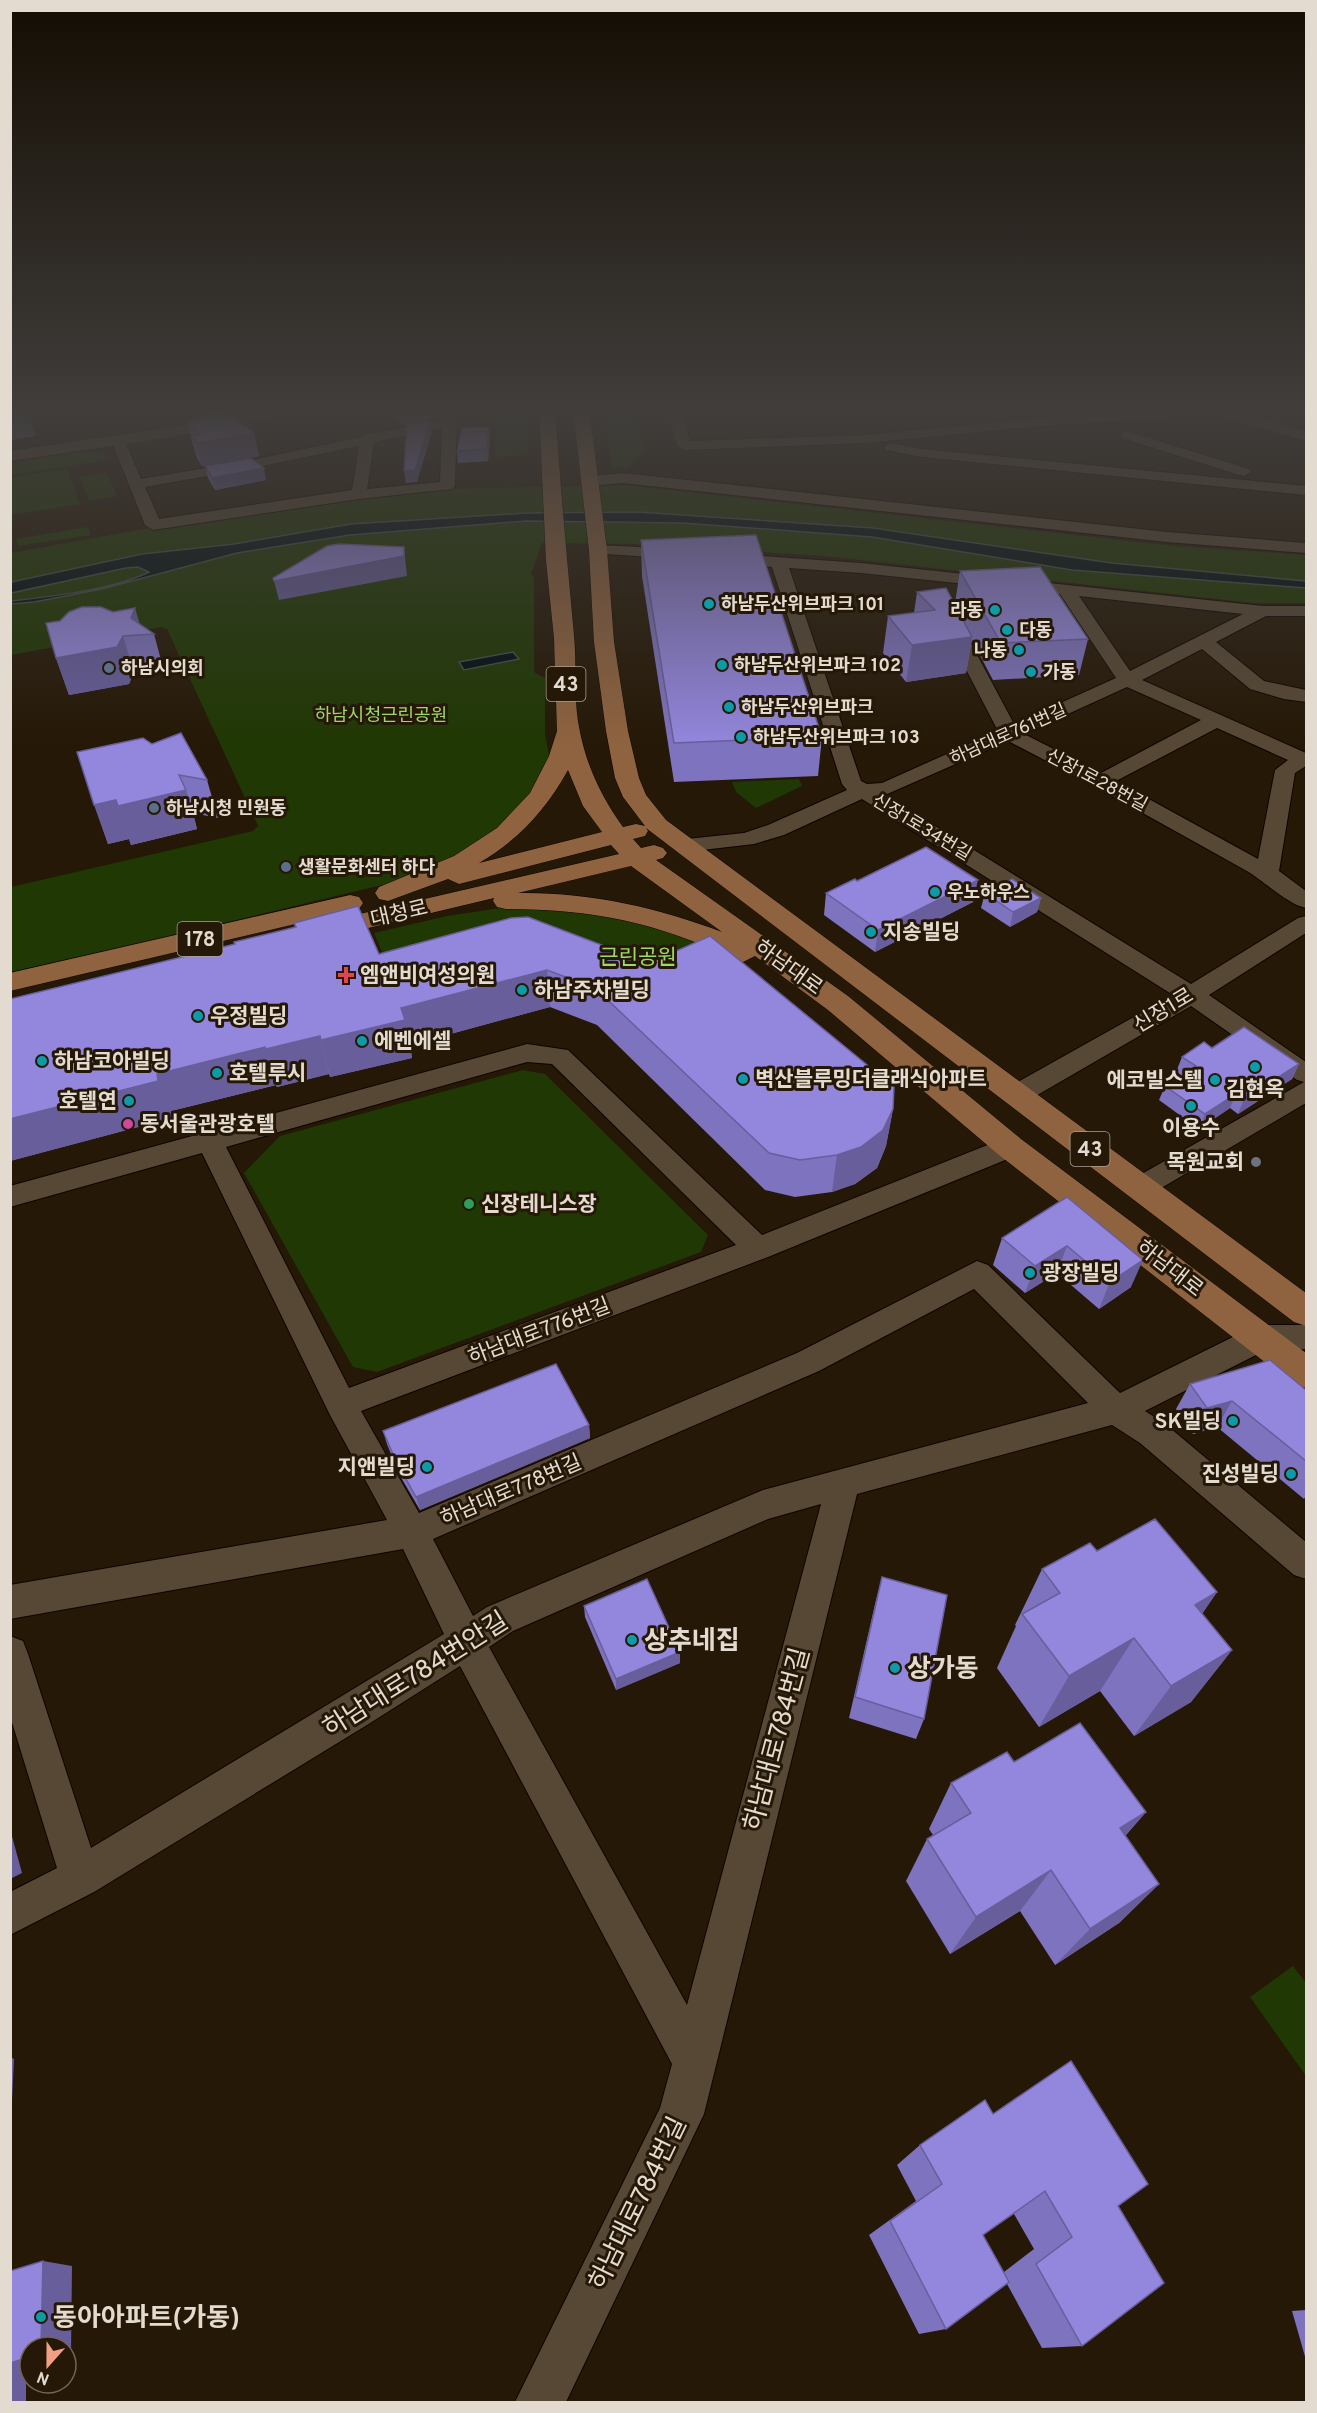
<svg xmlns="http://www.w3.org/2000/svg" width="1317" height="2413" viewBox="0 0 1317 2413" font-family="Overpass,'Noto Sans KR',sans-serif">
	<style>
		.green { fill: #203803 }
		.water { fill: #010f13; stroke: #454c4c; stroke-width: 1.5 }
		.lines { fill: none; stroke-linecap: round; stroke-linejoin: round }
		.minor-casing { stroke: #0e0400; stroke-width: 2 }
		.tertiary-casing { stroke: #0e0400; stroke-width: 1 }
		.secondary-casing { stroke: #0e0400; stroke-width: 1 }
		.primary-casing { stroke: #0e0400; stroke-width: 1 }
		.minor { fill: #574835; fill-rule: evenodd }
		.tertiary { fill: #574835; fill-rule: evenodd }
		.secondary { fill: #574835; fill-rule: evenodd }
		.primary { fill: #8f6340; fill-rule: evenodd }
		.wall { fill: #7e73be; fill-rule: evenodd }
		.shaded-wall { fill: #675e9b }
		.building { fill: #9386dd; stroke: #675e9b; stroke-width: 1.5 }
		.culture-dot { fill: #0f9aa8; stroke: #251806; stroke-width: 2 }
		.service-dot { fill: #5c6f8a; stroke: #251806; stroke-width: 2 }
		.health-dot { fill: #e0444e; stroke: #251806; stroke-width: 2 }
		.hotel-dot { fill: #d1479c; stroke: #251806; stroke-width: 2 }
		.worship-dot { fill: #6b7280; stroke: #251806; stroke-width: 2 }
		.leisure-dot { fill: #2e9e5b; stroke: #251806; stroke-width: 2 }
		.labels { text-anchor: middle; stroke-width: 6; stroke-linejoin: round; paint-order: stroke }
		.far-poi-label { font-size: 18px; font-weight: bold; fill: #e4dbd0; stroke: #251806; text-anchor: start }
		.far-park-label { font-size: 18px; fill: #9dd968; stroke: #251806 }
		.far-street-label { font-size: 18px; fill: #e4dbd0; stroke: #251806 }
		.shield { fill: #251806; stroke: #aba093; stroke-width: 1.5 }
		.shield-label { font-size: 20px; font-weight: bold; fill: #e4dbd0 }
		.street-label { font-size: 21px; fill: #e4dbd0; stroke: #251806 }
		.poi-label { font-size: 21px; font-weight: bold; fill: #e4dbd0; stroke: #251806; text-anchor: start }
		.park-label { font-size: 21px; fill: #9dd968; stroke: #251806 }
		.near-poi-label { font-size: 26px; font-weight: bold; fill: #e4dbd0; stroke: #251806; text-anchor: start }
		.near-street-label { font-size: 26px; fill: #e4dbd0; stroke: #251806 }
	</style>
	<rect width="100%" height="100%" fill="#251806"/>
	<g class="green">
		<polygon points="497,408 527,408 528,455 495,457"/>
		<polygon points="636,415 643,451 628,468 612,466 604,416"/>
		<polygon points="89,451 101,452 109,456 100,461 11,475 11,463"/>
		<polygon points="67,469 80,504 11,515 11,477"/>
		<polygon points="107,473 117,496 89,501 80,477"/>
		<polygon points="623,485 1174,546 1306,555 1306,603 1254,603 824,556 634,544 542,543 531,574 534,577 534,668 535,673 545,678 545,734 551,766 507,827 436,872 11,974 11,887 253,831 258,826 167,629 161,627 11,655 11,553 161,526 363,495 446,489"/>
		<polygon points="88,527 91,535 18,546 16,539"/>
		<polygon points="799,779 802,786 756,808 736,792 732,782"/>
		<polygon points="507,907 610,914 697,940 725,957 397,988 374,933 447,916"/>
		<polygon points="523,1070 545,1074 708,1235 701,1252 377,1372 353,1367 244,1173 280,1136"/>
		<polygon points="1293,1966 1306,1983 1306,2076 1250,1997"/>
	</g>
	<g class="water">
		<path d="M 638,512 L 873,528 L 1112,563 L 1306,581 L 1306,588 L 1072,570 L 872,537 L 683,523 L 526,521 L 350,535 L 237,553 L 102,589 L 34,602 L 11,604 L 12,601 C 53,596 112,590 149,572 L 138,567 L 126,568 L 11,593 L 11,582 L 142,554 L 234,544 L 351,524 L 527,513 Z"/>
		<polygon points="513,652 519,659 464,670 459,662"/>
	</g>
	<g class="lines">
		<g class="minor-casing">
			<g id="minor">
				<path d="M 443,408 L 457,408 L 455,486 L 452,489 L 359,499 L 153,530 L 145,525 L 111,440 L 113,437 L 123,437 L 141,479 L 253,460 L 361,437 L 368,433 L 373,434 L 443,419 ZM 442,428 L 440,482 L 367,489 L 374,442 ZM 359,446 L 352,490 L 159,519 L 145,487 L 253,468 Z"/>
				<polygon points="667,408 794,408 787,412 683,416 690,441 865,435 1053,417 1153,412 1175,408 1203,408 1196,412 1153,420 1053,425 865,443 684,450 677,446"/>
				<polygon points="1127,431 1249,469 1251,472 1244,476 1239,475 1122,438 1120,435 1122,432"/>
				<polygon points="891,443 922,449 1306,486 1306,495 922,457 886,450 884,447"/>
				<polygon points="623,473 1167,532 1306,543 1306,553 1167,542 623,483 591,486 583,481 591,476"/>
				<polygon points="598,545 680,549 688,554 680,559 592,553 590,550 592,547"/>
				<path d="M 762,556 L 861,563 L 1263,606 L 1306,606 L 1306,616 L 1266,616 L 1216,642 L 1264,681 L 1306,690 L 1306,702 L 1284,699 L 1250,689 L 1202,649 L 1142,680 L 1306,753 L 1306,766 L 1295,773 L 1279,871 L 1306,891 L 1306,908 C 1287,904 1263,880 1245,870 C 1166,826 1088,782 1008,741 L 885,795 L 1191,984 L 1298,918 L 1306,916 L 1306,933 L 1209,995 L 1306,1062 L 1306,1103 L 1151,1194 L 1141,1197 L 1131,1194 L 1127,1187 L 1131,1180 L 1304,1082 L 1297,1080 L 1191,1006 L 1027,1101 L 1018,1103 L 1009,1101 L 1005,1094 L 1009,1087 L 1173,995 L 862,799 L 784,835 L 754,844 L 685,852 L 677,850 L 674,845 L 677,840 L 744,833 L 768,825 L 847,790 L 842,784 L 772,567 L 756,565 L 754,561 ZM 789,568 L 861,573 L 1060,594 L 1116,678 L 1014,724 L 960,623 L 957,619 L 945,619 L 942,623 L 998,731 L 882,783 L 867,784 L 861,781 ZM 1079,596 L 1243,614 L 1130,671 ZM 1127,687 L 1201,720 L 1101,773 L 1024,734 ZM 1217,728 L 1288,760 L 1275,770 L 1258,859 L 1116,781 Z"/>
				<path d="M 527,1044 L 568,1050 L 762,1235 L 1000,1140 L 1010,1137 L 1020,1140 L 1024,1147 L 1020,1154 L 768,1257 L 361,1411 L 419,1513 L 797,1353 L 977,1261 L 988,1265 L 1120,1393 L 1249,1329 L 1260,1325 L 1306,1325 L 1306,1349 L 1264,1351 L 1145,1411 L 1164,1423 L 1306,1542 L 1306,1579 L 1294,1575 L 1140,1443 L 1112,1425 L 857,1494 L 704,2114 L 566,2402 L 515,2402 L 660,2108 L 672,2064 L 460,1666 L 367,1725 L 94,1892 L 10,1935 L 10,1892 L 57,1868 L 10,1716 L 10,1636 L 23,1641 L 28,1654 L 91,1848 L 444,1634 L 403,1549 L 10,1619 L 10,1585 L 387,1520 L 330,1415 L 202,1153 L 10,1207 L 10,1186 ZM 527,1062 L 552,1064 L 736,1245 L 349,1388 L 226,1147 ZM 974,1289 L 1088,1403 L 763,1490 L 487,1607 L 473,1616 L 433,1539 L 819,1371 ZM 821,1504 L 687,2005 L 489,1647 L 513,1631 L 768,1519 Z"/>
			</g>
		</g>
		<g class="tertiary-casing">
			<polygon id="tertiary" points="1200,408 1225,408 1306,431 1306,441 1202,411"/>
		</g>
		<g class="secondary-casing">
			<polygon id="secondary" points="270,408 301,408 293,413 166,438 10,461 10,451 166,428"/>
		</g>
		<g class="primary-casing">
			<g id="primary">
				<path d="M 539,408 L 555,408 C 560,484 567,560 574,636 C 577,667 573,701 580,732 C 587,767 602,798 623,827 L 636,824 L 645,826 L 623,797 L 615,778 L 606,731 L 594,642 L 589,550 L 573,408 L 589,408 L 607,550 L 614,642 L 628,731 L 639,778 L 646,795 L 666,820 L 1306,1293 L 1306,1326 L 1294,1322 L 646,828 L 648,831 L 645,836 L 633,839 L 641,848 L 654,845 L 663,848 L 667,853 L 663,858 L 656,860 L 848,996 L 1021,1139 L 1306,1353 L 1306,1388 L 1293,1384 L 999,1155 L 828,1010 L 755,956 L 743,962 L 733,959 C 658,922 589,909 506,909 L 497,907 L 493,901 L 494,898 L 322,939 L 312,937 L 308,931 L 312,925 L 619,854 L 611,845 L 459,884 L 448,879 L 388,901 L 379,899 L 375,893 L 379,887 L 454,856 L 497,828 L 530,793 L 549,756 L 557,731 L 554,638 L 546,560 ZM 568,770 L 583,806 L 602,832 L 479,863 C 518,840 546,810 568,770 ZM 631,866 L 722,932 C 656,907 588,892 518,893 Z"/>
				<polygon points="350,895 359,897 363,903 359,909 10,991 10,973"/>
			</g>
		</g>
		<use href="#minor" class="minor"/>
		<use href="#tertiary" class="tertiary"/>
		<use href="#secondary" class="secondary"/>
		<use href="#primary" class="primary"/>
	</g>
	<g class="wall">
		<polygon points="391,408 439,408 436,418 405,425 392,415"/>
		<polygon points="187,422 254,433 259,456 202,466 197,458 194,447 193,445"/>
		<polygon points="490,439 488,461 458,463 457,451"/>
		<polygon points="205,466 266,480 215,490 208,478"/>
		<polygon points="641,540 822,737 818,776 674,782 642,576"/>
		<polygon points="960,571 1088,639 1079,675 993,680 972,640 966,673 906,682 883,653 888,616 914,613 917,592 955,603"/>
		<polygon points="60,621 140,624 154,634 164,671 134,672 129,684 69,695 56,658"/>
		<polygon points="77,752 207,780 218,818 193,813 197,829 131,845 129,839 108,844"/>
		<polygon points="857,881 973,902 875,952 824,915 826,893"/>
		<polygon points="985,893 1041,898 1037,912 1010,927 981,908"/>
		<polygon points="511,918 893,1109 886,1146 877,1168 855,1184 832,1192 795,1197 765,1190 597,1025 550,1007 410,1045 412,1058 330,1077 329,1074 277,1087 276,1085 171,1111 172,1118 10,1161 10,999 235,944 295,928 294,923 379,954"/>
		<polygon points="1212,1048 1299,1064 1292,1079 1238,1114 1230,1108 1199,1129 1159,1100 1165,1086 1181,1075 1176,1072 1182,1057"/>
		<polygon points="1067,1197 1131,1287 1099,1309 1057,1273 1025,1293 993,1265 1002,1238"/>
		<polygon points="1190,1384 1306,1390 1306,1496 1304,1499 1217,1427 1193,1434 1176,1409"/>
		<polygon points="589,1425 590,1438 420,1510 399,1474 387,1444 383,1431"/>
		<polygon points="1097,1551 1217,1592 1202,1614 1232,1650 1191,1702 1134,1736 1100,1691 1039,1727 997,1668 1016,1626 1015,1625 1042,1569"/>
		<polygon points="882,1577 924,1719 916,1739 849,1718 876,1600"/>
		<polygon points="584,1606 680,1652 680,1663 616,1690 585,1617"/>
		<polygon points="1014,1762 1146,1812 1125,1836 1159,1884 1119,1923 1055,1965 1020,1911 950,1954 906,1881 927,1839 933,1835 929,1829 951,1783"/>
		<path d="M 993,2114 L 1118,2206 L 1082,2346 L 1042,2348 L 1007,2284 L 946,2329 L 919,2334 L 869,2235 L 916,2201 L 897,2165 L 920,2145 ZM 1014,2214 L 1034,2249 L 1004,2272 L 983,2235 Z"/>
		<polygon points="1306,2310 1306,2360 1292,2311"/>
	</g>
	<g class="shaded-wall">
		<polygon points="27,408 36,436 10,440 10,416"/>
		<polygon points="429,408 439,408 436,418 405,425 403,413"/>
		<polygon points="430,421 432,432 417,482 406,483 404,471"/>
		<polygon points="489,427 490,439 488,461 487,449"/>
		<polygon points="254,433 259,456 202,466 196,443"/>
		<polygon points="264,468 266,480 215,490 212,478"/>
		<polygon points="404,547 407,576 279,600 274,581"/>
		<polygon points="135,608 143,635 131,618"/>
		<polygon points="123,636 134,672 129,684 69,695 56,658"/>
		<polygon points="972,637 966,673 906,682 912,645"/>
		<polygon points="186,790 197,829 131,845 118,806"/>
		<polygon points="116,800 129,839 108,844 94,805"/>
		<polygon points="978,880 973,902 875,952 878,930"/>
		<polygon points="1041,898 1037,912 1010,927 1013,912"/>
		<polygon points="547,970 550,1007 410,1045 412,1058 330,1077 321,1040 401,1008"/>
		<polygon points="320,1036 329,1074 277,1087 276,1085 171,1111 172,1118 10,1161 10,1119 157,1074 265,1047"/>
		<polygon points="1299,1064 1292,1079 1238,1114 1244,1099"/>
		<polygon points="1236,1094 1230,1108 1199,1129 1205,1114"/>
		<polygon points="893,1109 886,1146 877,1168 855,1184 832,1192 837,1155"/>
		<polygon points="1067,1246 1057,1273 1025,1293 1035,1266"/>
		<polygon points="1143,1260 1131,1287 1099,1309 1110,1282"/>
		<polygon points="1232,1401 1217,1427 1193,1434 1207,1408"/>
		<polygon points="589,1425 590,1438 420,1510 416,1497"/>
		<polygon points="1217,1592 1178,1647 1195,1605"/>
		<polygon points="1134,1638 1100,1691 1039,1727 1069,1676"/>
		<polygon points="1232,1650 1191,1702 1134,1736 1171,1686"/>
		<polygon points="680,1652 680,1663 616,1690 616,1679"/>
		<polygon points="1146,1812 1108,1856 1120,1828"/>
		<polygon points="10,1829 22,1873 10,1879"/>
		<polygon points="1051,1870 1020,1911 950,1954 976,1917"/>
		<polygon points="1159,1884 1119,1923 1055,1965 1090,1929"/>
		<polygon points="10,2057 14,2059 11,2122 10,2123"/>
		<polygon points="43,2261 72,2266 71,2355 66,2356 66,2347 41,2347"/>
		<polygon points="30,2357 30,2368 26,2369 26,2403 10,2403 10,2363"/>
	</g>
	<g class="building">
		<polygon points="10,408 27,408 29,414 10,416"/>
		<polygon points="396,408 429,408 403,413"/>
		<polygon points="224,410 254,433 196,443 192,435 199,434 187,422 207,413"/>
		<polygon points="430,421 415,470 404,471 407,425"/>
		<polygon points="489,427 487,449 457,451 462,428"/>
		<polygon points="251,458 264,468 212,478 205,466"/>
		<polygon points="756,535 822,737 674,743 641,540"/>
		<polygon points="339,544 404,547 404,556 274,581 273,578 327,546"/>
		<polygon points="1040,567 1088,639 1001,643 960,571"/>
		<polygon points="946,588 972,637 912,645 888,616 935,610 917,592"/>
		<polygon points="82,607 101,607 113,612 135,608 131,618 154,634 123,636 117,647 56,658 46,623 60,621 69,612"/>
		<polygon points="181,733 207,780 179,775 186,790 118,806 116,800 94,805 77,752 143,738 152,744"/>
		<polygon points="926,847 978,880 878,930 826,893 855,879 857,881"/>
		<polygon points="1012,879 1041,898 1013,912 985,893"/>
		<polygon points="358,906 379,954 511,918 528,917 649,963 710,936 894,1087 893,1109 883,1130 861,1147 837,1155 800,1160 769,1153 595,988 547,970 401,1008 405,1020 321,1040 320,1036 266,1049 265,1047 157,1074 158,1081 10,1119 10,999 235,944 234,942 296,927 294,923"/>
		<polygon points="1244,1027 1299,1064 1244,1099 1236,1094 1205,1114 1165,1086 1196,1066 1182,1057 1204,1042 1212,1048"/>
		<polygon points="1067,1197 1143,1260 1110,1282 1067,1246 1035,1266 1002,1238"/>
		<polygon points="1270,1360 1306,1390 1306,1461 1232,1401 1207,1408 1190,1384"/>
		<polygon points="556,1364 589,1425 416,1497 396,1461 383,1431"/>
		<polygon points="1155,1519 1217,1592 1195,1605 1232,1650 1171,1686 1134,1638 1069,1676 1022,1614 1060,1593 1042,1569 1090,1543 1097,1551"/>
		<polygon points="882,1577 947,1595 924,1719 855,1697"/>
		<polygon points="647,1579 680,1652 616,1679 584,1606"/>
		<polygon points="1080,1723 1146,1812 1120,1828 1159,1884 1090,1929 1051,1870 976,1917 927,1839 971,1813 951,1783 1007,1752 1014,1762"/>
		<polygon points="1071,2061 1148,2184 1118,2206 1164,2283 1082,2346 1036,2264 1072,2237 1045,2191 983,2235 1009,2282 946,2329 890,2221 942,2184 920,2145 985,2100 993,2114"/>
		<polygon points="43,2261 41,2347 30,2347 30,2357 10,2363 10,2271"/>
	</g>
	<linearGradient id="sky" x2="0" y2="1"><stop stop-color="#140d03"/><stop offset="0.55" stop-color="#403d3b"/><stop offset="1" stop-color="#403d3b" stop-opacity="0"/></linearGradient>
	<rect width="1317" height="746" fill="url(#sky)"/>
	<g class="culture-dot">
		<circle cx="709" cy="604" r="6"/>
		<circle cx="995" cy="610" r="6"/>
		<circle cx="1007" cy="630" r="6"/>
		<circle cx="1019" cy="650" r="6"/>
		<circle cx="722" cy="665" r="6"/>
		<circle cx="1031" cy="672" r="6"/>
		<circle cx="729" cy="707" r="6"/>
		<circle cx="741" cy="737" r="6"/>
		<circle cx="935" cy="892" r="6"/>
		<circle cx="871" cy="932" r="6"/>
		<circle cx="522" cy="990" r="6"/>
		<circle cx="198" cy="1016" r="6"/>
		<circle cx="362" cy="1041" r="6"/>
		<circle cx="42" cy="1061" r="6"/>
		<circle cx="1255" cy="1067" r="6"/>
		<circle cx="217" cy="1073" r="6"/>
		<circle cx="743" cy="1079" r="6"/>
		<circle cx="1215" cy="1080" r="6"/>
		<circle cx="129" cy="1101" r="6"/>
		<circle cx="1191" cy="1106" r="6"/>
		<circle cx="1030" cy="1273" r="6"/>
		<circle cx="1233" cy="1421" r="6"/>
		<circle cx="427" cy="1467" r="6"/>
		<circle cx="1291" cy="1474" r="6"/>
		<circle cx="632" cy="1640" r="6"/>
		<circle cx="895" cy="1668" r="6"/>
		<circle cx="41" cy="2317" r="6"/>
	</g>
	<g class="service-dot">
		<circle cx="109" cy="668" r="6"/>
		<circle cx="154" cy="808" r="6"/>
		<circle cx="286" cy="867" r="6"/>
	</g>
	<path class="health-dot" d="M343 966h6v6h6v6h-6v6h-6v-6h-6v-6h6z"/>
	<circle class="hotel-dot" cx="128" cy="1124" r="6"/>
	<circle class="worship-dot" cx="1256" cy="1162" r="6"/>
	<circle class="leisure-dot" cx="469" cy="1204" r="6"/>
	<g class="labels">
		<g class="far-poi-label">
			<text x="721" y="610">하남두산위브파크 101</text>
			<text x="983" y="616" text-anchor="end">라동</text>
			<text x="1019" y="636">다동</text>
			<text x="1007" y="656" text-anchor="end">나동</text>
			<text x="734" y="671">하남두산위브파크 102</text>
			<text x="121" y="674">하남시의회</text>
			<text x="1043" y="678">가동</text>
			<text x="741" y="713">하남두산위브파크</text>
			<text x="753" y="743">하남두산위브파크 103</text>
			<text x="166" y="814">하남시청 민원동</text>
			<text x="298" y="873">생활문화센터 하다</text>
			<text x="947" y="898">우노하우스</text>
		</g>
		<g class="far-park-label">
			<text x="381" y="721">하남시청근린공원</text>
		</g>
		<g class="far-street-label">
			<text transform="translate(1008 734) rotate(-24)" y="6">하남대로761번길</text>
			<text transform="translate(1097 780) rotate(28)" y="6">신장1로28번길</text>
			<text transform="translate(922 827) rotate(31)" y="6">신장1로34번길</text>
		</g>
		<g class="shield">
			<rect x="546.5" y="667" width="39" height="34" rx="4.5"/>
			<rect x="177.5" y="922" width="45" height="34" rx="4.5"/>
			<rect x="1070.5" y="1132" width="39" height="34" rx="4.5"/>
		</g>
		<g class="shield-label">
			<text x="566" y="691">43</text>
			<text x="200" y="946">178</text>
			<text x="1090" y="1156">43</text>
		</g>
		<g class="street-label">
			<text transform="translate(399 913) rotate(-13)" y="7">대청로</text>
			<text transform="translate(789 967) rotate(36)" y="7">하남대로</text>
			<text transform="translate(1163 1010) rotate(-31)" y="7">신장1로</text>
			<text transform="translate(1170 1268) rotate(38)" y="7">하남대로</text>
			<text transform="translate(539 1331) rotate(-21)" y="7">하남대로776번길</text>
			<text transform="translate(511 1490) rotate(-23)" y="7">하남대로778번길</text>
		</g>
		<g class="poi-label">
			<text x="883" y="939">지송빌딩</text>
			<text x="360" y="982">엠앤비여성의원</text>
			<text x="534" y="997">하남주차빌딩</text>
			<text x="210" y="1023">우정빌딩</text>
			<text x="374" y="1048">에벤에셀</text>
			<text x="54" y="1068">하남코아빌딩</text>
			<text x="229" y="1080">호텔루시</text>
			<text x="755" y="1086">벽산블루밍더클래식아파트</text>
			<text x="1203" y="1087" text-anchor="end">에코빌스텔</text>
			<text x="1255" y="1096" text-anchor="middle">김현옥</text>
			<text x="117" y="1108" text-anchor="end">호텔연</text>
			<text x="140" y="1131">동서울관광호텔</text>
			<text x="1191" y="1135" text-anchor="middle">이용수</text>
			<text x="1244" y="1169" text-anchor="end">목원교회</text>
			<text x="481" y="1211">신장테니스장</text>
			<text x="1042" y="1280">광장빌딩</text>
			<text x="1221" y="1428" text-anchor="end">SK빌딩</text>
			<text x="415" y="1474" text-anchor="end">지앤빌딩</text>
			<text x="1279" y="1481" text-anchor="end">진성빌딩</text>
		</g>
		<g class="park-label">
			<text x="638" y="964">근린공원</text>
		</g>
		<g class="near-poi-label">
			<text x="644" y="1649">상추네집</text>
			<text x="907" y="1677">상가동</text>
			<text x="53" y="2326">동아아파트(가동)</text>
		</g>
		<g class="near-street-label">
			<text transform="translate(415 1674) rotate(-32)" y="9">하남대로784번안길</text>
			<text transform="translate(776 1739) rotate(-75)" y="9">하남대로784번길</text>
			<text transform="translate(637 2203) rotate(-64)" y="9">하남대로784번길</text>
		</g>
	</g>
	<rect width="1317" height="2413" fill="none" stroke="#e4dbd0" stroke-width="24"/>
	<g transform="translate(48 2365) rotate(201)"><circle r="28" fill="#251806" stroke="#716657" stroke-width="1.5"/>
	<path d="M0-4.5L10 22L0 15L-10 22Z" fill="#f39f84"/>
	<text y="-9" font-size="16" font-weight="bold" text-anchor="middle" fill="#e4dbd0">N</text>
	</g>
</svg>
